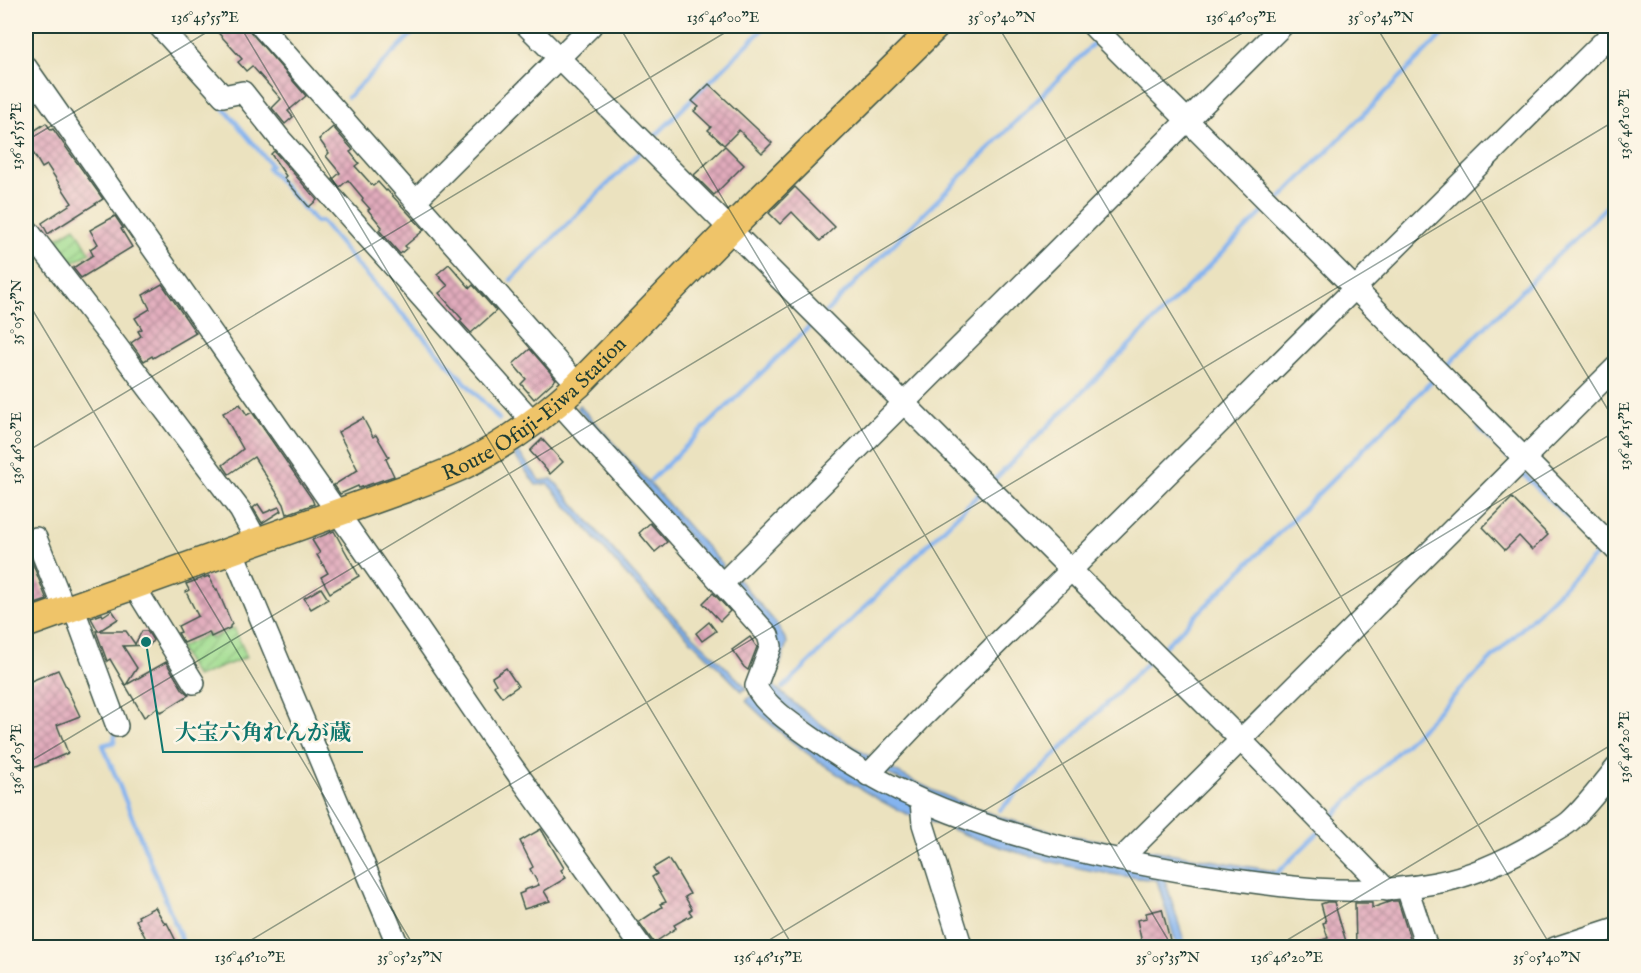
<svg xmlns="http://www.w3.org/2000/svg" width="1641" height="973" viewBox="0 0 1641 973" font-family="'IM FELL English','Noto Serif JP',serif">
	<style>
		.garden { fill: url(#garden-furrows); stroke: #608d62; stroke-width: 1.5 }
		.water { fill: #85b4ef; stroke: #527892; stroke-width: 1.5 }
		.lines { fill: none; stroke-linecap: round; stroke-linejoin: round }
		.stream { stroke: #85b4ef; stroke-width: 4.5 }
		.building { fill: url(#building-cross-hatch) }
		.minor-casing { stroke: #3e5649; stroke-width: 24 }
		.major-casing { stroke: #3e5649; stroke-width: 30 }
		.minor { stroke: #fff; stroke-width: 21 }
		.major { stroke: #efc469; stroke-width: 27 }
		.ticks { fill: none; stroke: #1f3d34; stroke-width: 1.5; stroke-opacity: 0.45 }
		.labels { text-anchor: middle; stroke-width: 5; stroke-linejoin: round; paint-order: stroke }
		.street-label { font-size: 21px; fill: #1f3d34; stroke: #fcf5e5 }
		.leader { fill: none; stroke: #0f766e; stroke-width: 2 }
		.callout-dot { fill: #0f766e; stroke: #fcf5e5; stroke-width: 2 }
		.callout-label { font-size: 22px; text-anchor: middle; font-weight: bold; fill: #0f766e; stroke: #fcf5e5; stroke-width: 5; stroke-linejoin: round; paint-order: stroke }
		.neatline { fill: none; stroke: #1f3d34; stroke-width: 2 }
		.ticks-label { font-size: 15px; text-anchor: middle; fill: #1f3d34 }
	</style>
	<defs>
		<pattern id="garden-furrows" width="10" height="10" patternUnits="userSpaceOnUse" patternTransform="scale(1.5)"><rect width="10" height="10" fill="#a1dd91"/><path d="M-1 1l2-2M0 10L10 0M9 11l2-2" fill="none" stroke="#83b477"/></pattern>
		<pattern id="building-cross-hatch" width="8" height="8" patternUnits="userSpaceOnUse" patternTransform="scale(1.5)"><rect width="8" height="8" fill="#e1abbc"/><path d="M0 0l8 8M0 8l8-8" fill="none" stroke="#b68c9a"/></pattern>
	</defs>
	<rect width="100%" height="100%" fill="#fcf5e5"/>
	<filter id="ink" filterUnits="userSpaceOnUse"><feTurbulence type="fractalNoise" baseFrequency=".0167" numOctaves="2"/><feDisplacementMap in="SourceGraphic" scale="12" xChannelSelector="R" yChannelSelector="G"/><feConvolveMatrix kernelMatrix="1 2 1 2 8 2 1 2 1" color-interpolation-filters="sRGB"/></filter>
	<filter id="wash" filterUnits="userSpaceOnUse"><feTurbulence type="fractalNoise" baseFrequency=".008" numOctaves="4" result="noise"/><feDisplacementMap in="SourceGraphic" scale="24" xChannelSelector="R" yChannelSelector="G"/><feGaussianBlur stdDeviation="1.35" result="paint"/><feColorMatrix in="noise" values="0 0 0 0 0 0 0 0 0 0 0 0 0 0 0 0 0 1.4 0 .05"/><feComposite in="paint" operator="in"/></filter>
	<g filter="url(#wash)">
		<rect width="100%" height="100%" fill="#ebe2bf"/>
		<g class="garden">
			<polygon points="75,227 90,253 68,265 54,240"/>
			<polygon points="234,628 247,657 196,677 179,648 208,634 211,639"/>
		</g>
		<g class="water">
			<polygon points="579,405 723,565 719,572 577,408"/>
			<polygon points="517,450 540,481 552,479 555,482 633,573 678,621 747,688 742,691 628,577 548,484 536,485 512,452"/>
			<path d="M 737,578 L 776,623 L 787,642 L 774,686 C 870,771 990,828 1118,843 L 1117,850 L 1066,841 L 942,801 L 839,749 L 764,689 L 777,649 L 732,586 Z"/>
			<path d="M 752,695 L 877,787 L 1163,873 L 1186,947 L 1177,947 L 1157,880 C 1082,873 1011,854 941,825 C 932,822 923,820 915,817 C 898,811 881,801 866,792 C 823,766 782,737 746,701 Z"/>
			<polygon points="1140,848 1274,871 1270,876 1136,854"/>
		</g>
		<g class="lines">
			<g class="stream">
				<polyline points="1112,27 1113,26"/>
				<polyline points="348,97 420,26"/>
				<polyline points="219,102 271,165 268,168 316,222 321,221 360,268 499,419"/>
				<polyline points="651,140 766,26"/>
				<polyline points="1280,199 1451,26"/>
				<polyline points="511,280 641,151"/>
				<polyline points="825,313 1097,40"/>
				<polyline points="1445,367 1616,197"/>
				<polyline points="1479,428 1509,458"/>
				<polyline points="1520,471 1595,544"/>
				<polyline points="651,480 813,323"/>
				<polyline points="992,482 1265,210"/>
				<polyline points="1161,650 1432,381"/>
				<polyline points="783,688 981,492"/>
				<polyline points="115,735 114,742 103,745 185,948"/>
				<polyline points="1609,788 1616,808"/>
				<polyline points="1000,810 1148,662"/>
				<polyline points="1328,821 1601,550"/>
				<polyline points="1270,874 1275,875 1318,833"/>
			</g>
		</g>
		<g id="blocks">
			<g class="building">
				<polygon points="212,26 241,26 245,31 248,29 306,96 288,111 293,117 285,124 272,108 281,99 252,66 246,71 238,62 242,59"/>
				<polygon points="709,84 772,143 762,153 739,130 724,145 708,130 711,127 694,111 699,107 692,101"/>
				<polygon points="46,123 51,130 53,129 103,199 48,234 42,223 72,203 47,165 42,168 26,141 26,136"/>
				<polygon points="333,127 353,150 350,152 359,163 355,166 373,186 378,182 386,191 387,190 424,230 405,246 407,248 400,254 379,230 382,227 368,210 370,209 362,200 363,198 348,180 340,187 333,179 340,173 326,156 329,153 319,139"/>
				<polygon points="725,146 744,165 714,195 694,175"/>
				<polygon points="274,151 317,200 309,207 284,178 286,176 271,154"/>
				<polygon points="795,187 835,227 820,241 792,212 780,224 769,213"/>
				<polygon points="115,216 123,228 121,229 132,247 81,278 73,268 93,255 90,249 98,244 90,230"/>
				<polygon points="449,264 470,288 473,285 496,311 471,333 460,321 462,319 439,293 448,286 437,274"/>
				<polygon points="162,284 196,333 153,358 152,356 144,361 131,343 141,336 138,331 142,329 135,318 150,309 143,295"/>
				<polygon points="530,349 556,379 534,399 521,384 526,379 513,364"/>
				<polygon points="240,404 247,415 252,412 312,499 314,504 287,514 284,504 254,457 229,474 223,465 243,449 223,413"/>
				<polygon points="363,418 373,437 376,435 389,457 386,459 394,476 359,488 358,486 340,494 334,485 358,470 338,432"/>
				<polygon points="542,439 563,462 550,474 530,451"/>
				<polygon points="1512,498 1548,535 1532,550 1519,536 1505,550 1483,527"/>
				<polygon points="258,504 264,513 279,507 281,511 262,523 253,508"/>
				<polygon points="650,523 667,542 655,552 639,533"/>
				<polygon points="334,531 359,576 330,593 321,577 328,573 317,555 320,553 312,540"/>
				<polygon points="32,562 47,600 26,607 26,565"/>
				<polygon points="209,576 216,590 217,589 232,624 230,626 230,628 211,637 209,632 184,643 178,633 181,632 178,626 198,616 186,592 189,590 186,584"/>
				<polygon points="321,588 328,599 311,609 304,598"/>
				<polygon points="713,593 730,611 720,621 703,603"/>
				<polygon points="112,610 118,619 99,631 126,631 135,644 142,631 147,631 153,640 150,645 123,646 137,668 126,685 166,662 183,690 189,695 165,710 160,712 157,708 144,717 110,659 107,661 96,631 98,631 91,618 102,614 103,616"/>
				<polygon points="709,622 716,631 702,641 696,633"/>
				<polygon points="750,637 757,647 748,670 744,667 732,650"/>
				<polygon points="506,668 518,686 502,697 494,686 496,684 492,677"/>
				<polygon points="58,670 80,716 57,725 68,753 26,771 26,683"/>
				<polygon points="541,829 564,868 561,870 566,878 544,891 550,901 524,909 519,894 524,892 524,890 539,885 530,869 533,867 520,841"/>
				<polygon points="668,859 672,865 673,865 690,894 685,897 692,909 689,911 692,915 674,925 676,928 654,943 639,922 662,907 660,904 666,902 652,877 657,874 653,868"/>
				<polygon points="1392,901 1398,901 1413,948 1356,948 1355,903 1372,903 1372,908"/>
				<polygon points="1327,902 1334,902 1348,948 1307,948 1307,945 1328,938 1323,923 1326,922 1321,904"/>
				<polygon points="155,907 165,924 167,923 176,941 173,943 175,948 151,948 136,920 139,918 138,916"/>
				<polygon points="1162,909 1170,940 1168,941 1169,948 1143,948 1137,920 1147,918 1146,913"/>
			</g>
		</g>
	</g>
	<g filter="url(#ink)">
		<use href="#blocks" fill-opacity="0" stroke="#3e5649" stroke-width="1.5"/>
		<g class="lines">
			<g class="minor-casing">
				<g id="minor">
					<polyline points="159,26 223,96 243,92 281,140 533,422"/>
					<polyline points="261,26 578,385"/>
					<polyline points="527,26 1240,739 1387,890"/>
					<polyline points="1093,26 1616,550"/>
					<polyline points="26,67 398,599 507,759 642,948"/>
					<polyline points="415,201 591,26"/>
					<polyline points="26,228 107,333 240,510 257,541"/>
					<path d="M 559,403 L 768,635 L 771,646 L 756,686 C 764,706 798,728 815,740 C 929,822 1067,853 1203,875 C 1281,887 1357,898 1435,883 C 1475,876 1511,858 1545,837 C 1553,832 1562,828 1569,822 C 1582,811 1605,782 1616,768"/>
					<polyline points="36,538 65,610"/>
					<polyline points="232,550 399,948"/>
					<polyline points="722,584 1282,26"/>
					<polyline points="134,586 194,683"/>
					<polyline points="73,607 117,726"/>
					<polyline points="868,775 919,721 1616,29"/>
					<polyline points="921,801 923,824 962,948"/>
					<polyline points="1120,860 1616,367"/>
					<polyline points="1407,888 1427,948"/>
					<polyline points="1555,948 1616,928"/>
				</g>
			</g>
			<g class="major-casing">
				<g id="major">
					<path id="s1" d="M 26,624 L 407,488 C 426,481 445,474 464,465 C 505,445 544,416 578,385 L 731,228 L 936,26"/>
				</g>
			</g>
			<use href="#minor" class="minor"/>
			<use href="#major" class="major"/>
		</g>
	</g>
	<path class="ticks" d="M 240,26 L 794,948M 619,26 L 1173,948M 998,26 L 1552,948M 1376,26 L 1616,423M 26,141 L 217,26M 26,299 L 415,948M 26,452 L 736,26M 26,764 L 1254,26M 26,930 L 36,948M 238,948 L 1616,120M 756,948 L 1616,431M 1274,948 L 1616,742"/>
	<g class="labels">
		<g class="street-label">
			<text dy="7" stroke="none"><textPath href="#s1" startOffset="556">Route Ofuji-Eiwa Station</textPath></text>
		</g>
	</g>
	<path class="leader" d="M146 642L163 752H363"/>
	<circle class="callout-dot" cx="146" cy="642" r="6"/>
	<g class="callout-label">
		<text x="263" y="740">大宝六角れんが蔵</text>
	</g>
	<rect width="1641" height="973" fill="none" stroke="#fcf5e5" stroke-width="66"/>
	<rect x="33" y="33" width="1575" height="907" class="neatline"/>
	<g class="ticks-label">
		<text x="205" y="22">136°45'55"E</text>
		<text x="723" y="22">136°46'00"E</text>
		<text x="1002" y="22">35°05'40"N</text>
		<text x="1241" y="22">136°46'05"E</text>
		<text x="1381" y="22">35°05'45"N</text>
		<text transform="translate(1624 124) rotate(-90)" y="5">136°46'10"E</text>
		<text transform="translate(16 136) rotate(-90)" y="5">136°45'55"E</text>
		<text transform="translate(16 312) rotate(-90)" y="5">35°05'25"N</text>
		<text transform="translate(1624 436) rotate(-90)" y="5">136°46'15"E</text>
		<text transform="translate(16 448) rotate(-90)" y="5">136°46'00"E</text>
		<text transform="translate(1624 747) rotate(-90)" y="5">136°46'20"E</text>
		<text transform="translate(16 759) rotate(-90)" y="5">136°46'05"E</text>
		<text x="250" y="962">136°46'10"E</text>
		<text x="410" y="962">35°05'25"N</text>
		<text x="768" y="962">136°46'15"E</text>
		<text x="1168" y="962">35°05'35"N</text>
		<text x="1287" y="962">136°46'20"E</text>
		<text x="1547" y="962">35°05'40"N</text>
	</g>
</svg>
